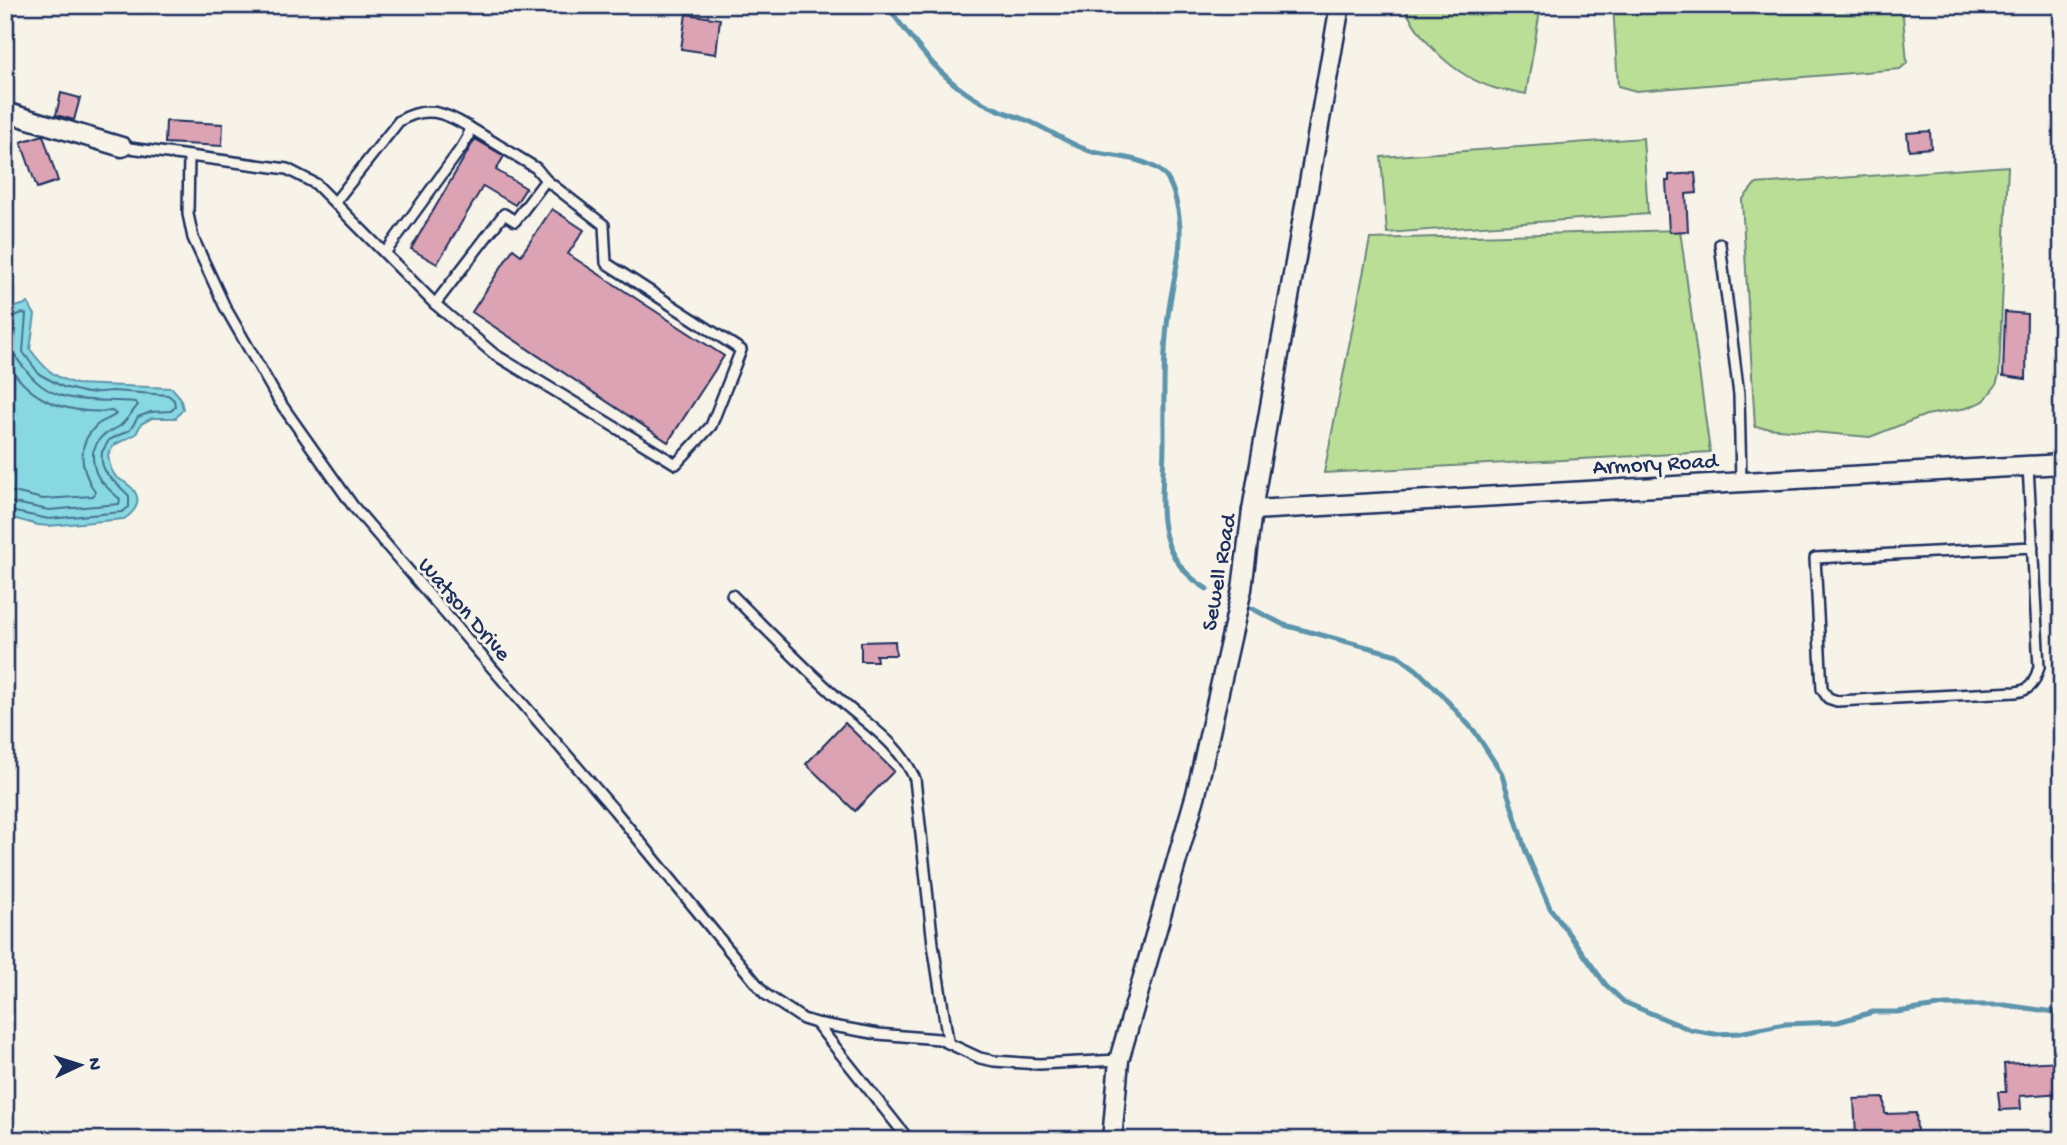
<svg xmlns="http://www.w3.org/2000/svg" width="2067" height="1145" viewBox="0 0 2067 1145" font-family="'Gochi Hand',sans-serif">
	<style>
		.green { fill: #bbde97; stroke: #6b867a; stroke-width: 2 }
		.water { fill: #87d8e0; stroke: #5c94ac; stroke-width: 2 }
		.lines { fill: none; stroke-linecap: round; stroke-linejoin: round }
		.shore { stroke: #467392; stroke-width: 2 }
		.stream { stroke: #5c94ac; stroke-width: 5 }
		.building { fill: #dba3b4; stroke: #1b2f5e; stroke-width: 2 }
		.lane-casing { stroke: #1b2f5e; stroke-width: 14 }
		.street-casing { stroke: #1b2f5e; stroke-width: 23 }
		.lane { stroke: #f7f3e8; stroke-width: 9 }
		.street { stroke: #f7f3e8; stroke-width: 18 }
		.labels { text-anchor: middle; stroke-width: 6; stroke-linejoin: round; paint-order: stroke }
		.street-label { font-size: 23px; fill: #1b2f5e; stroke: #f7f3e8 }
	</style>
	<rect width="100%" height="100%" fill="#f7f3e8"/>
	<filter id="ink" filterUnits="userSpaceOnUse"><feTurbulence type="fractalNoise" baseFrequency=".0143" numOctaves="2"/><feDisplacementMap in="SourceGraphic" scale="14" xChannelSelector="R" yChannelSelector="G"/><feConvolveMatrix kernelMatrix="1 2 1 2 8 2 1 2 1" color-interpolation-filters="sRGB"/></filter>
	<g filter="url(#ink)">
		<g class="green">
			<path d="M 1403,5 L 1541,5 L 1526,94 C 1516,92 1504,91 1494,88 C 1453,75 1422,43 1403,5 Z"/>
			<polygon points="1613,5 1902,5 1907,63 1900,69 1636,91 1618,86"/>
			<polygon points="1643,138 1648,214 1387,233 1381,157"/>
			<polygon points="2008,166 1999,375 1996,385 1984,401 1967,408 1926,415 1870,437 1755,427 1742,200 1755,184"/>
			<polygon points="1680,230 1710,452 1324,473 1370,239"/>
		</g>
		<path class="water" d="M 28,303 L 35,315 L 30,349 C 44,368 53,377 76,384 L 172,388 L 180,397 L 183,409 L 176,418 L 152,418 L 141,424 L 136,434 L 114,445 L 108,455 C 109,463 111,471 116,477 C 117,478 125,482 126,483 C 143,495 140,509 124,519 L 49,526 L 38,525 L 5,516 L 5,315 L 16,307 Z"/>
		<g class="lines">
			<g class="shore">
				<path d="M 5,320 L 22,313 L 26,314 L 23,352 L 39,374 L 63,387 L 87,393 L 113,391 L 168,395 L 174,400 L 175,407 L 171,411 L 151,412 L 138,417 L 130,430 L 109,440 L 102,452 C 99,475 116,481 129,496 L 129,507 L 122,512 L 49,519 L 5,510"/>
				<path d="M 5,329 L 16,330 C 16,337 13,344 14,351 C 15,358 21,364 26,370 C 54,408 94,398 135,402 L 138,405 C 134,410 124,423 120,426 C 104,436 101,432 93,452 C 92,477 103,484 120,499 L 119,504 L 49,510 L 5,501"/>
				<path d="M 5,358 C 27,402 67,414 112,411 L 116,414 C 111,419 103,420 97,425 C 75,445 81,470 95,492 L 93,496 L 43,499 L 5,490"/>
			</g>
			<g class="stream">
				<path d="M 886,5 C 911,37 934,72 968,94 C 986,106 1006,113 1026,120 C 1049,129 1069,145 1093,152 C 1114,157 1140,157 1159,170 C 1169,177 1173,189 1176,201 C 1187,245 1173,273 1168,316 C 1163,357 1164,396 1164,437 C 1165,496 1146,552 1207,589"/>
				<polyline points="1251,608 1284,625 1397,655 1417,670 1443,696 1475,732 1501,772 1526,852 1550,908 1606,985 1624,1002 1691,1030 1715,1034 1739,1033 1785,1024 1838,1022 1873,1012 1897,1012 1945,1005 2005,1005 2062,1013"/>
			</g>
		</g>
		<g class="building">
			<polygon points="686,14 720,19 716,54 681,49"/>
			<polygon points="61,93 80,98 74,120 56,115"/>
			<polygon points="166,121 223,124 222,146 165,143"/>
			<polygon points="1930,131 1931,148 1909,150 1907,133"/>
			<polygon points="43,135 58,181 37,188 21,142"/>
			<polygon points="475,139 504,156 496,170 526,188 515,205 483,186 437,264 411,249"/>
			<polygon points="1695,173 1697,193 1686,194 1688,231 1669,232 1666,181 1669,181 1669,175"/>
			<polygon points="552,209 584,230 568,254 724,356 668,442 472,312 513,249 521,255"/>
			<polygon points="2005,312 2027,314 2026,379 2003,376"/>
			<polygon points="895,641 896,655 876,655 877,661 861,661 861,642"/>
			<polygon points="845,723 894,771 855,811 806,764"/>
			<polygon points="2062,1061 2062,1093 2020,1096 2021,1109 2000,1110 1998,1092 2006,1092 2004,1064"/>
			<polygon points="1884,1098 1885,1114 1916,1113 1917,1132 1856,1135 1854,1099"/>
		</g>
		<g class="lines">
			<g class="lane-casing">
				<g id="lane">
					<polyline points="122,147 287,169 316,184 435,304 494,354 676,464 711,426 741,350 606,263 604,225 546,180"/>
					<polyline points="189,156 188,214 193,238 225,307 279,401 353,506 615,811 765,994 803,1019 816,1023 878,1034 939,1039 980,1058 994,1061 1039,1064 1119,1060"/>
					<path d="M 335,202 L 399,121 C 426,105 444,112 469,127 L 468,137 L 462,147 L 385,253"/>
					<polyline points="1720,244 1739,395 1741,482"/>
					<polyline points="435,304 504,214 515,221 546,180 536,168 469,127"/>
					<path d="M 2028,466 L 2039,667 C 2035,681 2032,690 2016,692 L 1837,701 L 1828,698 L 1822,689 L 1815,558 L 2033,547"/>
					<path d="M 732,595 C 768,631 803,667 841,701 C 870,727 898,742 915,779 L 933,944 L 948,1041"/>
					<polyline points="816,1023 909,1140"/>
				</g>
			</g>
			<g class="street-casing">
				<g id="street">
					<polyline points="5,112 122,147"/>
					<polyline points="1252,510 2062,464"/>
					<polyline points="1112,1140 1119,1060 1196,794 1242,589 1252,510 1340,5"/>
				</g>
			</g>
			<use href="#lane" class="lane"/>
			<use href="#street" class="street"/>
		</g>
	</g>
	<g class="labels">
		<g class="street-label">
			<text transform="translate(1655 462) rotate(-3)" y="8">Armory Road</text>
			<text transform="translate(1217 572) rotate(-80)" y="8">Sewell Road</text>
			<text transform="translate(466 608) rotate(49)" y="8">Watson Drive</text>
		</g>
	</g>
	<rect width="2067" height="1145" fill="none" stroke="#f7f3e8" stroke-width="28"/>
	<rect x="14" y="14" width="2039" height="1117" fill="none" stroke="#1b2f5e" stroke-width="2.5" filter="url(#ink)"/>
	<g transform="translate(80 1065) rotate(86)" stroke="#f7f3e8" stroke-width="5" paint-order="stroke">
	<path d="M0-5L12 26L0 18L-12 26Z" fill="#1b2f5e"/>
	<text y="-10" font-size="19" font-weight="bold" text-anchor="middle" fill="#1b2f5e">N</text>
	</g>
</svg>
